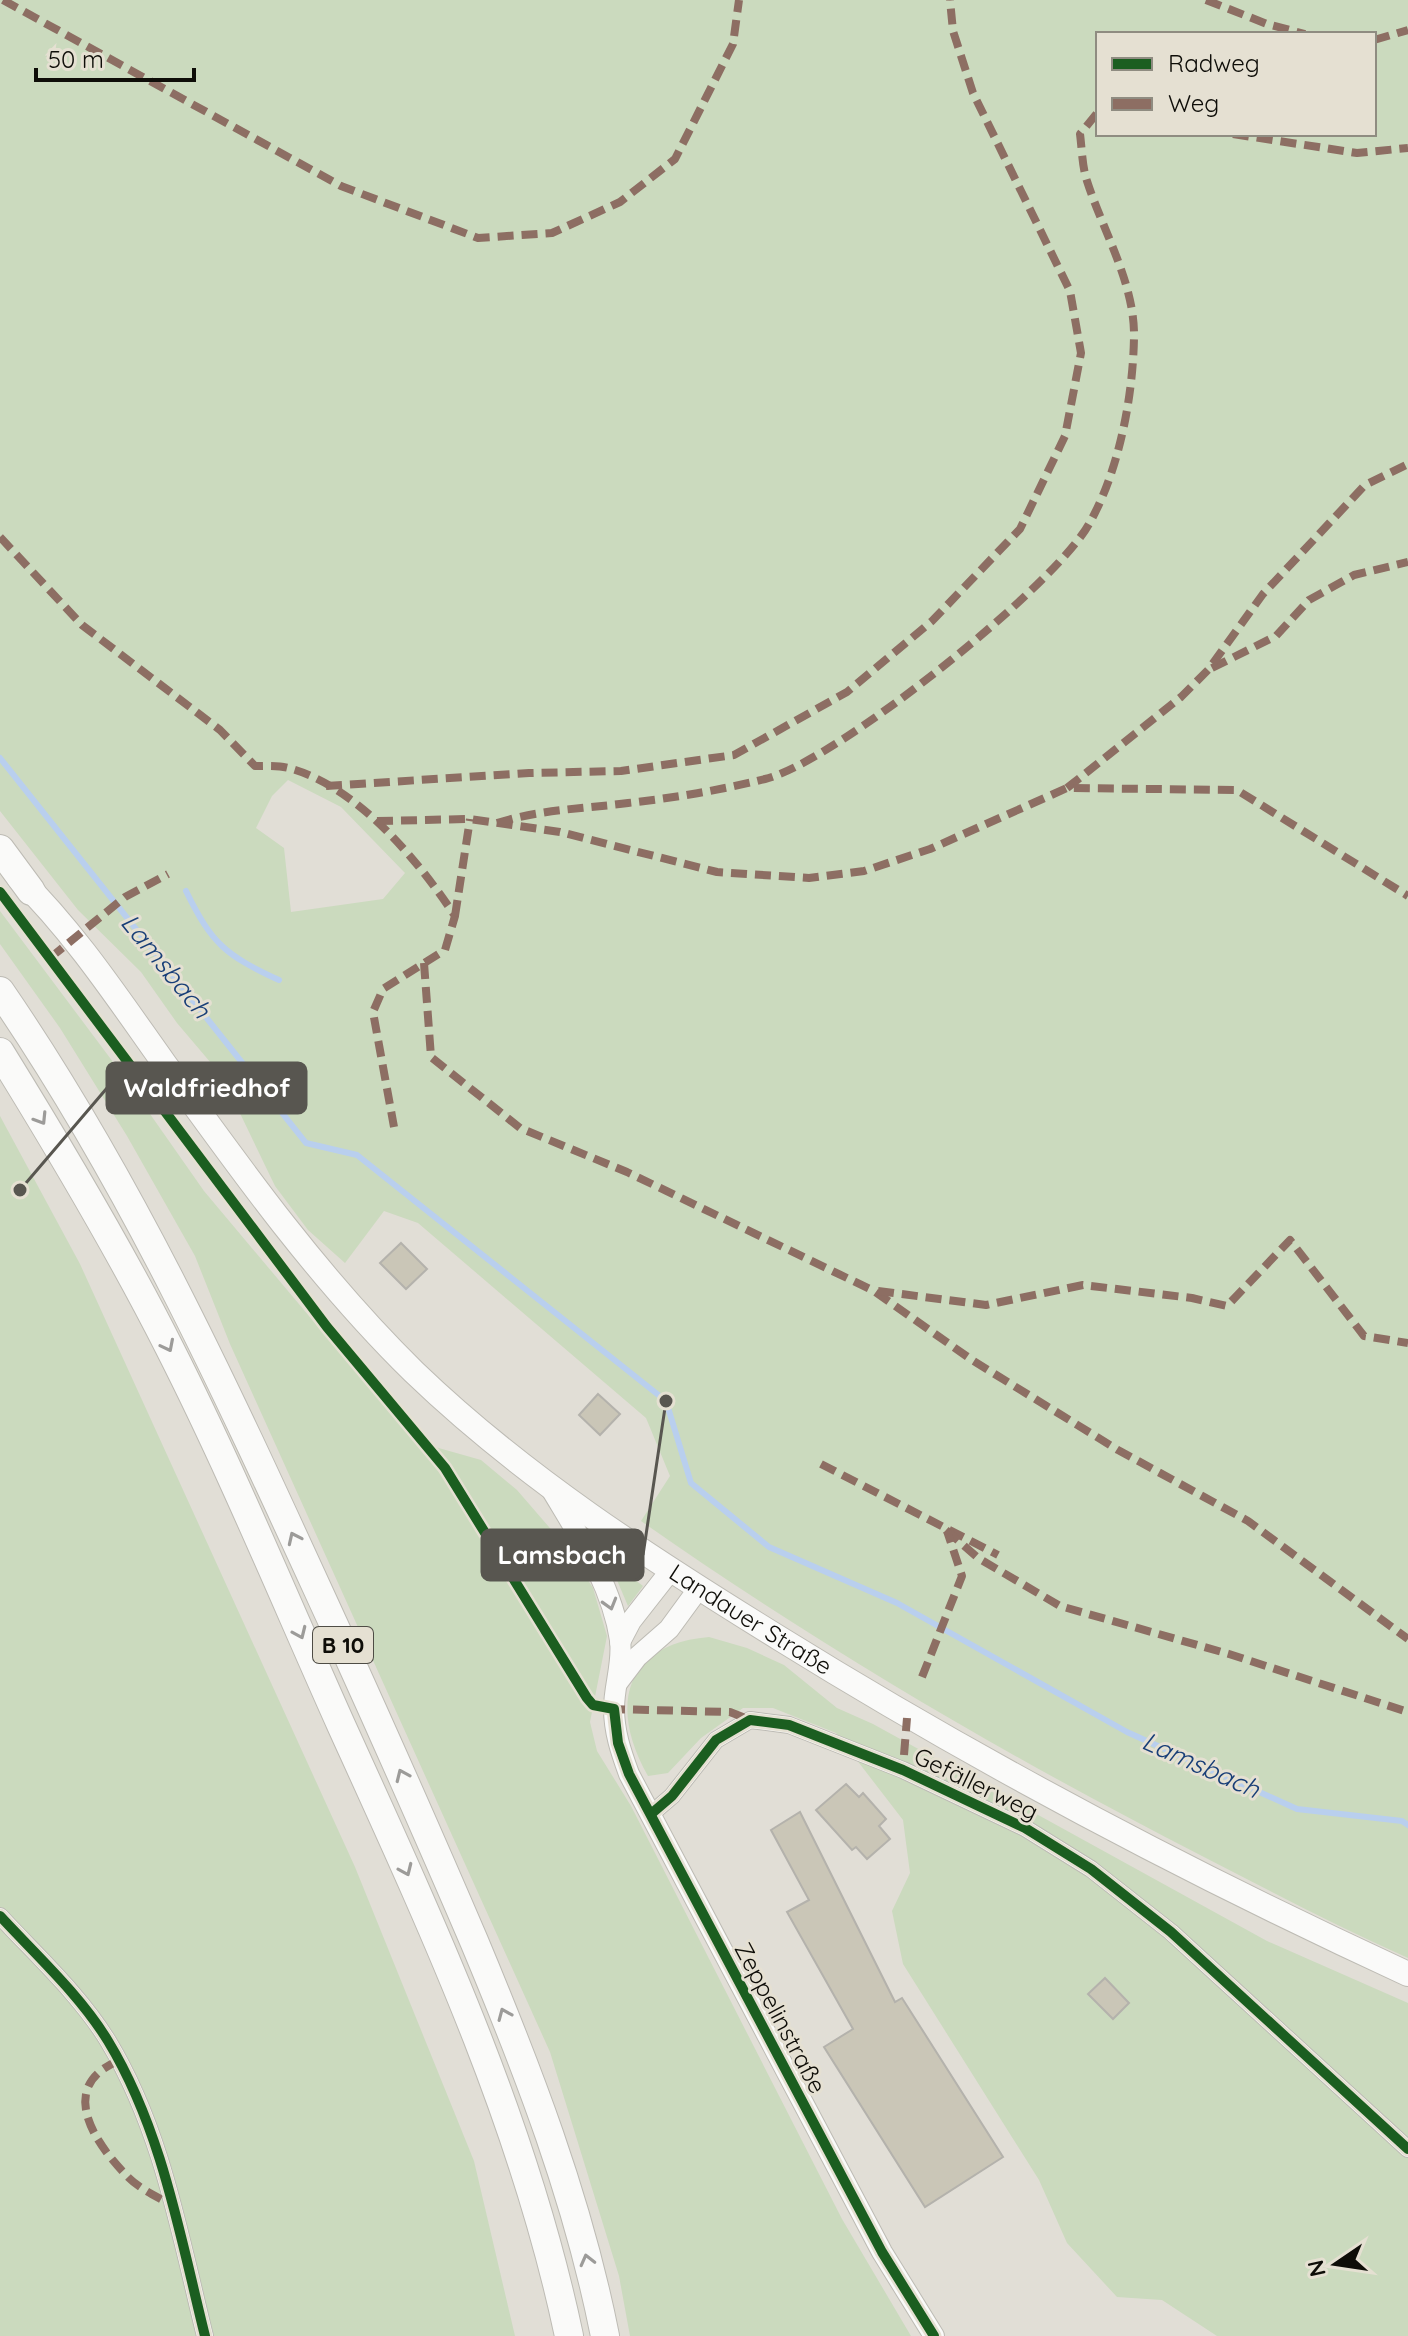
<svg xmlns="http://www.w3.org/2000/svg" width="1408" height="2336" viewBox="0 0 1408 2336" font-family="Quicksand,sans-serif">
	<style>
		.green { fill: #cbdabe; fill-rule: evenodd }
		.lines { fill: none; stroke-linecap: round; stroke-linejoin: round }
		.stream { stroke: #b9cfee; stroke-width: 6 }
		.building { fill: #cac6b7; stroke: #b4b2ac; stroke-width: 2 }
		.minor-casing { stroke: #bdbbb4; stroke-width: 18 }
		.tertiary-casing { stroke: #bdbbb4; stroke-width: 22 }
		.secondary-casing { stroke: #bdbbb4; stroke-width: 26 }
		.trunk-casing { stroke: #bdbbb4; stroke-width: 30 }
		.minor { stroke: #fafaf9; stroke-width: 16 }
		.tertiary { stroke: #fafaf9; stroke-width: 20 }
		.secondary { stroke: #fafaf9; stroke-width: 24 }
		.trunk { stroke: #fafaf9; stroke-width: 28 }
		.quiet { stroke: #8d6e63; stroke-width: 8; stroke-dasharray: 16 8; stroke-linecap: butt }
		.cycleway-casing { stroke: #e5e0d2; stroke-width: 15 }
		.cycleway { stroke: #1b5e20; stroke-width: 10 }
		.oneway { stroke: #9c9b99 }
		.labels { text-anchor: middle; stroke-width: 6; stroke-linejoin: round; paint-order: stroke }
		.shield { fill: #e5e0d2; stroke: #4e4c45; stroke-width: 2 }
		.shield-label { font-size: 22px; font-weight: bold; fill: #0e0d08 }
		.street-label { font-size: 24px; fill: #0e0d08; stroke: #e5e0d2 }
		.water-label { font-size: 26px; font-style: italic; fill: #183e77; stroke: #e5e0d2 }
		.leader { fill: none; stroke: #585650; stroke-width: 3 }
		.callout-dot { fill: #585650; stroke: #e5e0d2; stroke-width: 3 }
		.callout { fill: #585650; stroke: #585650; stroke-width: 3 }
		.callout-label { font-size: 26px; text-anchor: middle; font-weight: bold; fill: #fff }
	</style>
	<rect width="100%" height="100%" fill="#e1ded6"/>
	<g class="green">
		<path d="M 0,0 L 1408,0 L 1408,1958 C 1338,1927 1270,1891 1202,1856 C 1005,1755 822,1648 641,1521 L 670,1476 L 646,1418 L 418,1223 L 384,1211 L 345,1263 L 308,1230 L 275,1186 L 222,1076 L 177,1023 L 141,972 L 78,910 L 0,811 ZM 1098,34 L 1374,34 L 1374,134 L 1098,134 ZM 288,780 L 341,807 L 405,873 L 383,899 L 291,912 L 284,848 L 256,828 L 272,796 Z"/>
		<polygon points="0,911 122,1074 204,1191 414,1441 481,1460 517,1490 568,1549 593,1588 607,1636 590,1722 597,1751 631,1806 842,2219 911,2336 630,2336 619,2276 550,2052 230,1344 195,1256 127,1136 60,1028 0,944"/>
		<polygon points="0,1116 80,1264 355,1867 474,2161 515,2336 0,2336"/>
		<polygon points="608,1559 643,1586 628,1606"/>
		<path d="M 709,1637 L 747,1648 L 784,1665 L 837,1708 L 873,1724 L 1267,1941 L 1408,2003 L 1408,2336 L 1217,2336 L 1162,2300 L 1117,2297 L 1067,2243 L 1039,2180 L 903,1964 L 892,1911 L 910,1873 L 903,1820 L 836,1733 L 773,1708 L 743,1708 L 701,1738 L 668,1773 L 648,1776 C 609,1708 623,1644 709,1637 Z"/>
	</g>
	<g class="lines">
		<g class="stream">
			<polyline points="0,758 306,1143 357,1155 666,1401 691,1483 769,1547 897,1603 1127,1732 1297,1809 1402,1821 1408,1825"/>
			<path d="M 186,891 C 212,944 225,955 279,980"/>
		</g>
	</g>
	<g class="building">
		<polygon points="401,1243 427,1269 406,1289 380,1263"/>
		<polygon points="598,1394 620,1414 600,1435 579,1415"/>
		<polygon points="846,1784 859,1797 863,1793 886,1819 879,1826 890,1839 867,1859 856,1847 852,1850 816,1810"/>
		<polygon points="800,1812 895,2002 902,1998 1003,2157 925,2207 824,2047 853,2029 787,1912 809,1900 771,1830"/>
		<polygon points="1105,1978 1129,2003 1113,2019 1088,1994"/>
	</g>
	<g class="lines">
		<g class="minor-casing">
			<g id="minor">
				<polyline points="651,1814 672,1796 716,1740 750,1720 789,1725 903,1770 1025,1828 1091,1869 1171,1932 1408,2149"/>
				<path d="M 0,1916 C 36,1955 80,1995 108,2041 C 162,2130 180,2236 205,2336"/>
			</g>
		</g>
		<g class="tertiary-casing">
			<g id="tertiary">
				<path d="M 551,1489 C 579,1536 612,1585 620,1640 C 623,1663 614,1686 614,1708 C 614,1732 621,1752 629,1774 L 882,2252 L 934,2336"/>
				<polyline points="620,1642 631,1621 671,1570"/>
				<polyline points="618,1682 637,1657 669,1629 699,1588"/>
			</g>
		</g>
		<g class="secondary-casing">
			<g id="secondary">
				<path id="s1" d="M 19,878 C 75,933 119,1000 164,1063 C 241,1170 319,1279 414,1372 C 523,1477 651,1559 779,1638 C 982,1764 1191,1874 1408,1974"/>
			</g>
		</g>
		<g class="trunk-casing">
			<g id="trunk">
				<polyline points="0,849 31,891"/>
				<path d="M 0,991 C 141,1196 241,1423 345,1649 C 389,1746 432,1843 474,1941 C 528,2070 578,2199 605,2336"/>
				<path d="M 0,1052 C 60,1149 118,1246 169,1347 C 232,1471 285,1600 342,1727 C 432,1925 524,2122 569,2336"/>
			</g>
		</g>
		<use href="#minor" class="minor"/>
		<use href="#tertiary" class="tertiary"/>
		<use href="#secondary" class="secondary"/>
		<use href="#trunk" class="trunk"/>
		<g class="quiet">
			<polyline points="3,0 341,186 478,238 552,233 620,202 675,159 733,44 739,0"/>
			<polyline points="1206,0 1267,24 1305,34"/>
			<polyline points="1374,40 1408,30"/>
			<polyline points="1233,134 1357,153 1408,148"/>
			<path d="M 0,537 L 82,625 L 220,730 L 255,766 C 267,766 281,765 292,769 C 358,788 418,860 455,916 L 445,950 L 383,989 L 373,1012 L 394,1127"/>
			<polyline points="1212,668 1276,636 1309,600 1354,575 1408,562"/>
			<polyline points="326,786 529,773 621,771 734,755 847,692 932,621 1020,529 1065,436 1081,353 1070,291 973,93 953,31 950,0"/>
			<polyline points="1067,788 1181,697 1208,670 1263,594 1365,485 1408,464"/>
			<polyline points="377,821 470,819 560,832 717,872 809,878 864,871 930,849 1067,788 1237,790 1408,896"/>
			<path d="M 497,823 C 542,809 582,809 628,803 C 673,798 721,790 765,779 C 835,762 1053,588 1089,524 C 1119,471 1133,397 1134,337 C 1135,284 1103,231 1087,181 C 1082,166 1082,149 1080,134 L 1098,112"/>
			<polyline points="455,916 470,819"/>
			<polyline points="50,958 125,897 168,874"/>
			<polyline points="424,963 431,1057 520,1128 627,1172 874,1291 972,1360 1118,1450 1248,1521 1408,1639"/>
			<polyline points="878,1291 986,1305 1083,1285 1192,1298 1227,1306 1290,1240 1364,1336 1408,1343"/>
			<polyline points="821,1464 998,1555"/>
			<polyline points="946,1530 978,1558 1060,1606 1229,1654 1408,1712"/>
			<polyline points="922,1677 962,1576 947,1531"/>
			<polyline points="609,1709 730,1712 750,1720"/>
			<polyline points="904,1755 907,1718"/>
			<path d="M 118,2061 C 56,2087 95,2144 129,2178 C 140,2189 158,2197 171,2205"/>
		</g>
		<g class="cycleway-casing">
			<g id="cycleway">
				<polyline points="0,892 327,1327 445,1468 587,1698 593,1705 614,1709 618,1743 629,1774 882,2252 934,2336"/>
				<polyline points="651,1814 672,1796 716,1740 750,1720 789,1725 903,1770 1025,1828 1091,1869 1171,1932 1408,2149"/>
				<path d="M 0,1916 C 36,1955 80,1995 108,2041 C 162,2130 180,2236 205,2336"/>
			</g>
		</g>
		<use href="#cycleway" class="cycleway"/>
	</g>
	<defs><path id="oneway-chevron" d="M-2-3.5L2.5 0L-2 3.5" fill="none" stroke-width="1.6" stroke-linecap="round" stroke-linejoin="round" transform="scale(2)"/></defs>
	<g class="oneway">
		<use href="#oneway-chevron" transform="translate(41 1119) rotate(58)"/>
		<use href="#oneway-chevron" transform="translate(168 1346) rotate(63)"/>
		<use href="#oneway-chevron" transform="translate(294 1538) rotate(-115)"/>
		<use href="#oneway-chevron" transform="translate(610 1604) rotate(74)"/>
		<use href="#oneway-chevron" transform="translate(300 1633) rotate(66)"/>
		<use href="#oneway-chevron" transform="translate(402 1775) rotate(-114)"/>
		<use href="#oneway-chevron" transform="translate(406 1870) rotate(66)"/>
		<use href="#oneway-chevron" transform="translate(504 2014) rotate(-113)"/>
		<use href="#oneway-chevron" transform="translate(587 2260) rotate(-104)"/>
	</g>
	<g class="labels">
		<rect class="shield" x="313" y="1627" width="60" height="36" rx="6"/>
		<g class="shield-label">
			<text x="343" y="1653">B 10</text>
		</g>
		<g class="street-label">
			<text dy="8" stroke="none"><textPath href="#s1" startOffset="1052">Landauer Straße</textPath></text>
			<text transform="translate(976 1784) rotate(26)" y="8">Gefällerweg</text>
			<text transform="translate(780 2018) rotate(62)" y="8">Zeppelinstraße</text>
		</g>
		<g class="water-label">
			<text transform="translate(166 966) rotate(51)" y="9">Lamsbach</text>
			<text transform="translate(1201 1765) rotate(24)" y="9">Lamsbach</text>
		</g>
	</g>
	<path class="leader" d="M20 1190L107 1088M666 1401L643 1555"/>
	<g class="callout-dot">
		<circle cx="20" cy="1190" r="8"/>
		<circle cx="666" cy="1401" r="8"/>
	</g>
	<g class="callout">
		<rect x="107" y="1063" width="199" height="50" rx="8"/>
		<rect x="482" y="1530" width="161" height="50" rx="8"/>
	</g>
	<g class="callout-label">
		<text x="207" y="1097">Waldfriedhof</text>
		<text x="562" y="1564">Lamsbach</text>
	</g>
	<rect x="1096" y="32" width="280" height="104" fill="#e5e0d2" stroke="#8f8c81" stroke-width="2"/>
	<rect x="1112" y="58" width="40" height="12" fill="#1b5e20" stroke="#8f8c81" stroke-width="2"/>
	<text x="1168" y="72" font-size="24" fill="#0e0d08">Radweg</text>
	<rect x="1112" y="98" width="40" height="12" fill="#8d6e63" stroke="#8f8c81" stroke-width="2"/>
	<text x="1168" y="112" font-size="24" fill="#0e0d08">Weg</text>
	<g transform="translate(1336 2264) rotate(257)" stroke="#e5e0d2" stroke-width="6" paint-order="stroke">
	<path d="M0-6L14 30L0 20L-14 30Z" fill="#0e0d08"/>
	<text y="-12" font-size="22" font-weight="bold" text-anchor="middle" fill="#0e0d08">N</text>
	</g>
	<path d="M36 68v12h158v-12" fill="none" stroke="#0e0d08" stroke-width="4"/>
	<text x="48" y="68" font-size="24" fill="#0e0d08" stroke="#e5e0d2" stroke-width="6" paint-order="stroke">50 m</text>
</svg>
